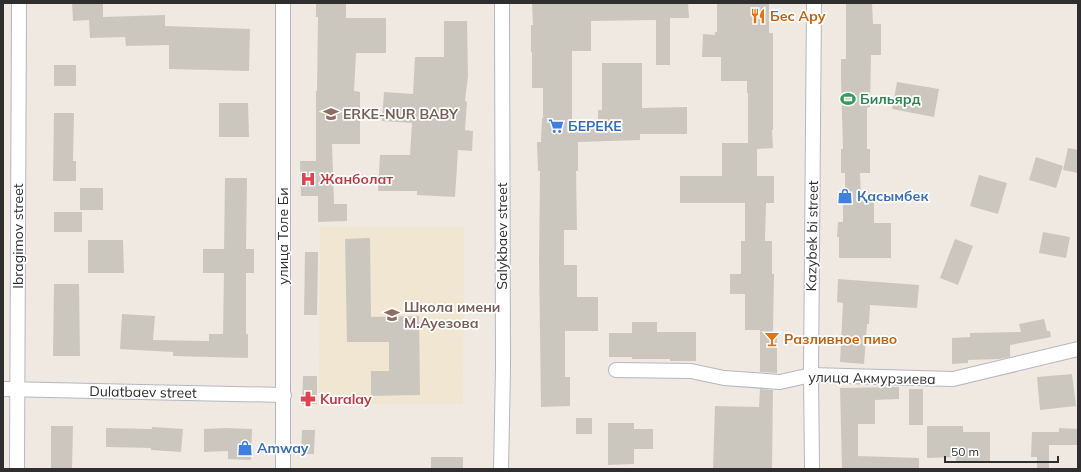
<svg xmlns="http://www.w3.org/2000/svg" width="1081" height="472" viewBox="0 0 1081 472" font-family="Mulish,sans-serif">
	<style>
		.education { fill: #f0e6d1 }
		.building { fill: #cbc7bf }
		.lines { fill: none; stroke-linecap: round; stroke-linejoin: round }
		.minor-casing { stroke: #b4b7c1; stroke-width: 16 }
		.minor { stroke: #fff; stroke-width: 14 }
		.labels { text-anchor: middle; stroke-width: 3.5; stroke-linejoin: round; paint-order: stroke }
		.food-label { font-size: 14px; font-weight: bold; fill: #c56008; stroke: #fff; text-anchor: start }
		.leisure-label { font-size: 14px; font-weight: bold; fill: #27864d; stroke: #fff; text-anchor: start }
		.education-label { font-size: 14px; font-weight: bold; fill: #785e54; stroke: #fff; text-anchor: start }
		.shop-label { font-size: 14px; font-weight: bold; fill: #366cbe; stroke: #fff; text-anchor: start }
		.health-label { font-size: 14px; font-weight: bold; fill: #be3a42; stroke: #fff; text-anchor: start }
		.street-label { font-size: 14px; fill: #2e2e2e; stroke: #fff }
	</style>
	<rect width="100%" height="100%" fill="#efe9e1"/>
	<polygon class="education" points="320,226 464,227 463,404 319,404"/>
	<g class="building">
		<polygon points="72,3 103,3 103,17 165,15 165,26 250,29 249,71 169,69 169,45 126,46 125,37 90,38 89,20 73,21"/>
		<polygon points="316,3 346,3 346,18 386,18 386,53 356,53 354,91 360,92 360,144 332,144 334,204 347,204 347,221 318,222 318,196 301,196 300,161 316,161 316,91 317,91 318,17 316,17"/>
		<polygon points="532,3 688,3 689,18 670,18 670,65 656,65 656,20 591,21 591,51 572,51 572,123 598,123 598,110 602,110 602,63 642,63 642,108 687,107 687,134 640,134 640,140 578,142 578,171 576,171 577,230 564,230 564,265 577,265 577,297 598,297 598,331 565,331 565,377 570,377 570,406 541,407 539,262 540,171 538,171 537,142 541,142 542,118 543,118 543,88 532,88 532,52 531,52 531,25 533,25"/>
		<polygon points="717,3 769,3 769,33 773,33 773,130 772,130 773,148 757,149 757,176 774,176 774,203 766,203 765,241 772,241 772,274 774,274 773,332 777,332 777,373 760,372 760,330 745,330 745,294 730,294 730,274 741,274 741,241 745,241 745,203 680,203 680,176 722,176 722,143 748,143 748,93 747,93 747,81 721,81 721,57 702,57 703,34 715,35 715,32 717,32"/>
		<polygon points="846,3 872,3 873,24 881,24 881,55 871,55 870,107 867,108 867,149 870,149 870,173 860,173 861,200 874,200 874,223 891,223 891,258 839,258 839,237 837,237 838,222 843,222 843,200 845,200 845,173 841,173 841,149 843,149 841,78 841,59 846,59"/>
		<polygon points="444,21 467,21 468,76 465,101 467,102 465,130 473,131 472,151 458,150 455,197 417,195 417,191 378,191 380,155 410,155 412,123 382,121 384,92 413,94 415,57 444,57"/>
		<rect x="54" y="65" width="22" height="21"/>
		<polygon points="897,82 939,89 934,117 892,109"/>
		<polygon points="219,103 248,103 249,137 219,137"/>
		<polygon points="54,113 74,113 73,161 76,161 76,181 53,181"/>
		<polygon points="1068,148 1078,150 1078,173 1063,170"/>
		<polygon points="1036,157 1063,166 1056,188 1029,180"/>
		<polygon points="979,175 1007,183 998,214 970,206"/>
		<polygon points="225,178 247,178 246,249 254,249 254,273 246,273 246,334 248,334 248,358 173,356 173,352 120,349 122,314 155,316 153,340 209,341 209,334 223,334 224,273 203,273 203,249 224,249"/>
		<rect x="80" y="188" width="23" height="22"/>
		<rect x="54" y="212" width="28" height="20"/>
		<polygon points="1043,232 1070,237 1066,258 1039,253"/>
		<polygon points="370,238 371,317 419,316 420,395 371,396 371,371 389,371 389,342 347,342 345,239"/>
		<polygon points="955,239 973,246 958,285 940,278"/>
		<polygon points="88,240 123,240 124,273 88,273"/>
		<polygon points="305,252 318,252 317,315 304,315"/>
		<polygon points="838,279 919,285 917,308 870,305 869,324 867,324 864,364 840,362 843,303 837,302"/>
		<polygon points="54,284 79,284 80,356 53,356"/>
		<polygon points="1044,319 1047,331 1050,331 1051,337 1010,345 1010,357 999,359 968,360 968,363 952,364 952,338 970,337 970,333 1021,332 1019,324"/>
		<polygon points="632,322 657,322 657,332 696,332 696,361 670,361 670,359 632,359 632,357 609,357 609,333 632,333"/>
		<polygon points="1072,374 1076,406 1040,410 1037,377"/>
		<polygon points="303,376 317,376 317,404 302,404"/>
		<polygon points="899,387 899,399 875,400 875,424 858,424 858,456 919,458 919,469 842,469 840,388"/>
		<polygon points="760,389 773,390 772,469 713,469 715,406 759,407"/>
		<rect x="909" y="389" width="14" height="36"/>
		<rect x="576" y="418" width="16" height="16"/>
		<polygon points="608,423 634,423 634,429 653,429 653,449 634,449 634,464 608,465"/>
		<polygon points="51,426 73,426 72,469 51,469"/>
		<polygon points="927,426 963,426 963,432 990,432 990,461 956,461 956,457 927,458"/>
		<polygon points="152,427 183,429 181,452 151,450 151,448 106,447 106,428 152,429"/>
		<polygon points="226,428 252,429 251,460 228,459 228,451 204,452 204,429"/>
		<polygon points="1059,428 1078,429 1078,445 1049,445 1049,469 1037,469 1037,457 1031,457 1032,432 1059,432"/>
		<polygon points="302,430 315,430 314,454 301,454"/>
		<rect x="431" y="457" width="32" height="12"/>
	</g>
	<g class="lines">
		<g class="minor-casing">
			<g id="minor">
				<polyline points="616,370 691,371 724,378 780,382 811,375 953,379 1078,349"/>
				<polyline points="3,389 284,395"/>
				<polyline points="17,469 19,3"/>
				<polyline points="283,469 283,3"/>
				<polyline points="501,469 503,368 502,3"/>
				<polyline points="812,469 811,375 814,3"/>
			</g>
		</g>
		<use href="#minor" class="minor"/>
	</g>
	<defs>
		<g id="restaurant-bare" transform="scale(1.2)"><path d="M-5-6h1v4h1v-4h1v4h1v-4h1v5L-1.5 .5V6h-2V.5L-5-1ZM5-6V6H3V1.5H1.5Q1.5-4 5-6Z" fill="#e8710a" stroke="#fff" stroke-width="2.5" paint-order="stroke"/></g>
		<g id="stadium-bare" transform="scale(1.2)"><path d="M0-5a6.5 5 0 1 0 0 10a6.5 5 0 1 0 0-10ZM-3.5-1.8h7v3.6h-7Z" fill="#2e9e5b" stroke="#fff" stroke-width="2.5" paint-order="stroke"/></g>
		<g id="school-bare" transform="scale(1.2)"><path d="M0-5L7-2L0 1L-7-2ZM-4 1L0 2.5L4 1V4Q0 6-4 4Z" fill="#8d6e63" stroke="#fff" stroke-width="2.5" paint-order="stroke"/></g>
		<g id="supermarket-bare" transform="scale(1.2)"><path d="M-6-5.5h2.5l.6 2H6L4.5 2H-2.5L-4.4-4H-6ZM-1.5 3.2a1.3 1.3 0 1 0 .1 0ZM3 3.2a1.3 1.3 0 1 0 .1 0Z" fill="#3f7fe0" stroke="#fff" stroke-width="2.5" paint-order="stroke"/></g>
		<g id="hospital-bare" transform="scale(1.2)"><path d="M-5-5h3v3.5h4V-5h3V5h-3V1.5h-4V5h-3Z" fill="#e0444e" stroke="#fff" stroke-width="2.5" paint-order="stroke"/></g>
		<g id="shop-bare" transform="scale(1.2)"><path d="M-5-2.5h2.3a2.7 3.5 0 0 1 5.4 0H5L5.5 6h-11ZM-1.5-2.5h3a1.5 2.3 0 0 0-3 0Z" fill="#3f7fe0" stroke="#fff" stroke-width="2.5" paint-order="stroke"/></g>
		<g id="bar-bare" transform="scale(1.2)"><path d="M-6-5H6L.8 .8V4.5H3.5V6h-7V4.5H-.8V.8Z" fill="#e8710a" stroke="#fff" stroke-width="2.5" paint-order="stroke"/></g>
		<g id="pharmacy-bare" transform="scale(1.2)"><path d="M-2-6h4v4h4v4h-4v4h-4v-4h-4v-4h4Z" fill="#e0444e" stroke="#fff" stroke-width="2.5" paint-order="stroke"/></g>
	</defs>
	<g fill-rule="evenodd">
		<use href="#restaurant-bare" x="758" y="16"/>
		<use href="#stadium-bare" x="848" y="99"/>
		<use href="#school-bare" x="331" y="114"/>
		<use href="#supermarket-bare" x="556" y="126"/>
		<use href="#hospital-bare" x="308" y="179"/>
		<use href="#shop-bare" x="845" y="196"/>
		<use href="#school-bare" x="392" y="315"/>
		<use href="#bar-bare" x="772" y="339"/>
		<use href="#pharmacy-bare" x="308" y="399"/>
		<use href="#shop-bare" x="245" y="448"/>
	</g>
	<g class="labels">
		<g class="food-label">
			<text x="770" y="21">Бес Ару</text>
			<text x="784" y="344">Разливное пиво</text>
		</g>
		<g class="leisure-label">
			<text x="860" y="104">Бильярд</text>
		</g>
		<g class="education-label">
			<text x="343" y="119">ERKE-NUR BABY</text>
			<text x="404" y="312">Школа имени<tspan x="404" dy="16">М.Ауезова</tspan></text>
		</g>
		<g class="shop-label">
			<text x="568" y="131">БЕРЕКЕ</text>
			<text x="857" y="201">Қасымбек</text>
			<text x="257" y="453">Amway</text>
		</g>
		<g class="health-label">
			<text x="320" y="184">Жанболат</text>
			<text x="320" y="404">Kuralay</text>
		</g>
		<g class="street-label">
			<text transform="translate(18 236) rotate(-90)" y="5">Ibragimov street</text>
			<text transform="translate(283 236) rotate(-90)" y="5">улица Толе Би</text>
			<text transform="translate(502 236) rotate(-90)" y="5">Salykbaev street</text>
			<text transform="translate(812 236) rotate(-89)" y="5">Kazybek bi street</text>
			<text transform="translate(872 378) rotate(1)" y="5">улица Акмурзиева</text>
			<text transform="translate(143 392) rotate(1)" y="5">Dulatbaev street</text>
		</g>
	</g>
	<rect width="1081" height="472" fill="none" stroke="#2e2e2e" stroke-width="8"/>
	<path d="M945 456v6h113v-6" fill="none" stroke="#2e2e2e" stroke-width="2"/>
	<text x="951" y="456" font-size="12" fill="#2e2e2e" stroke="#ffffff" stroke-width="3" paint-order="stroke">50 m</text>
</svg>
